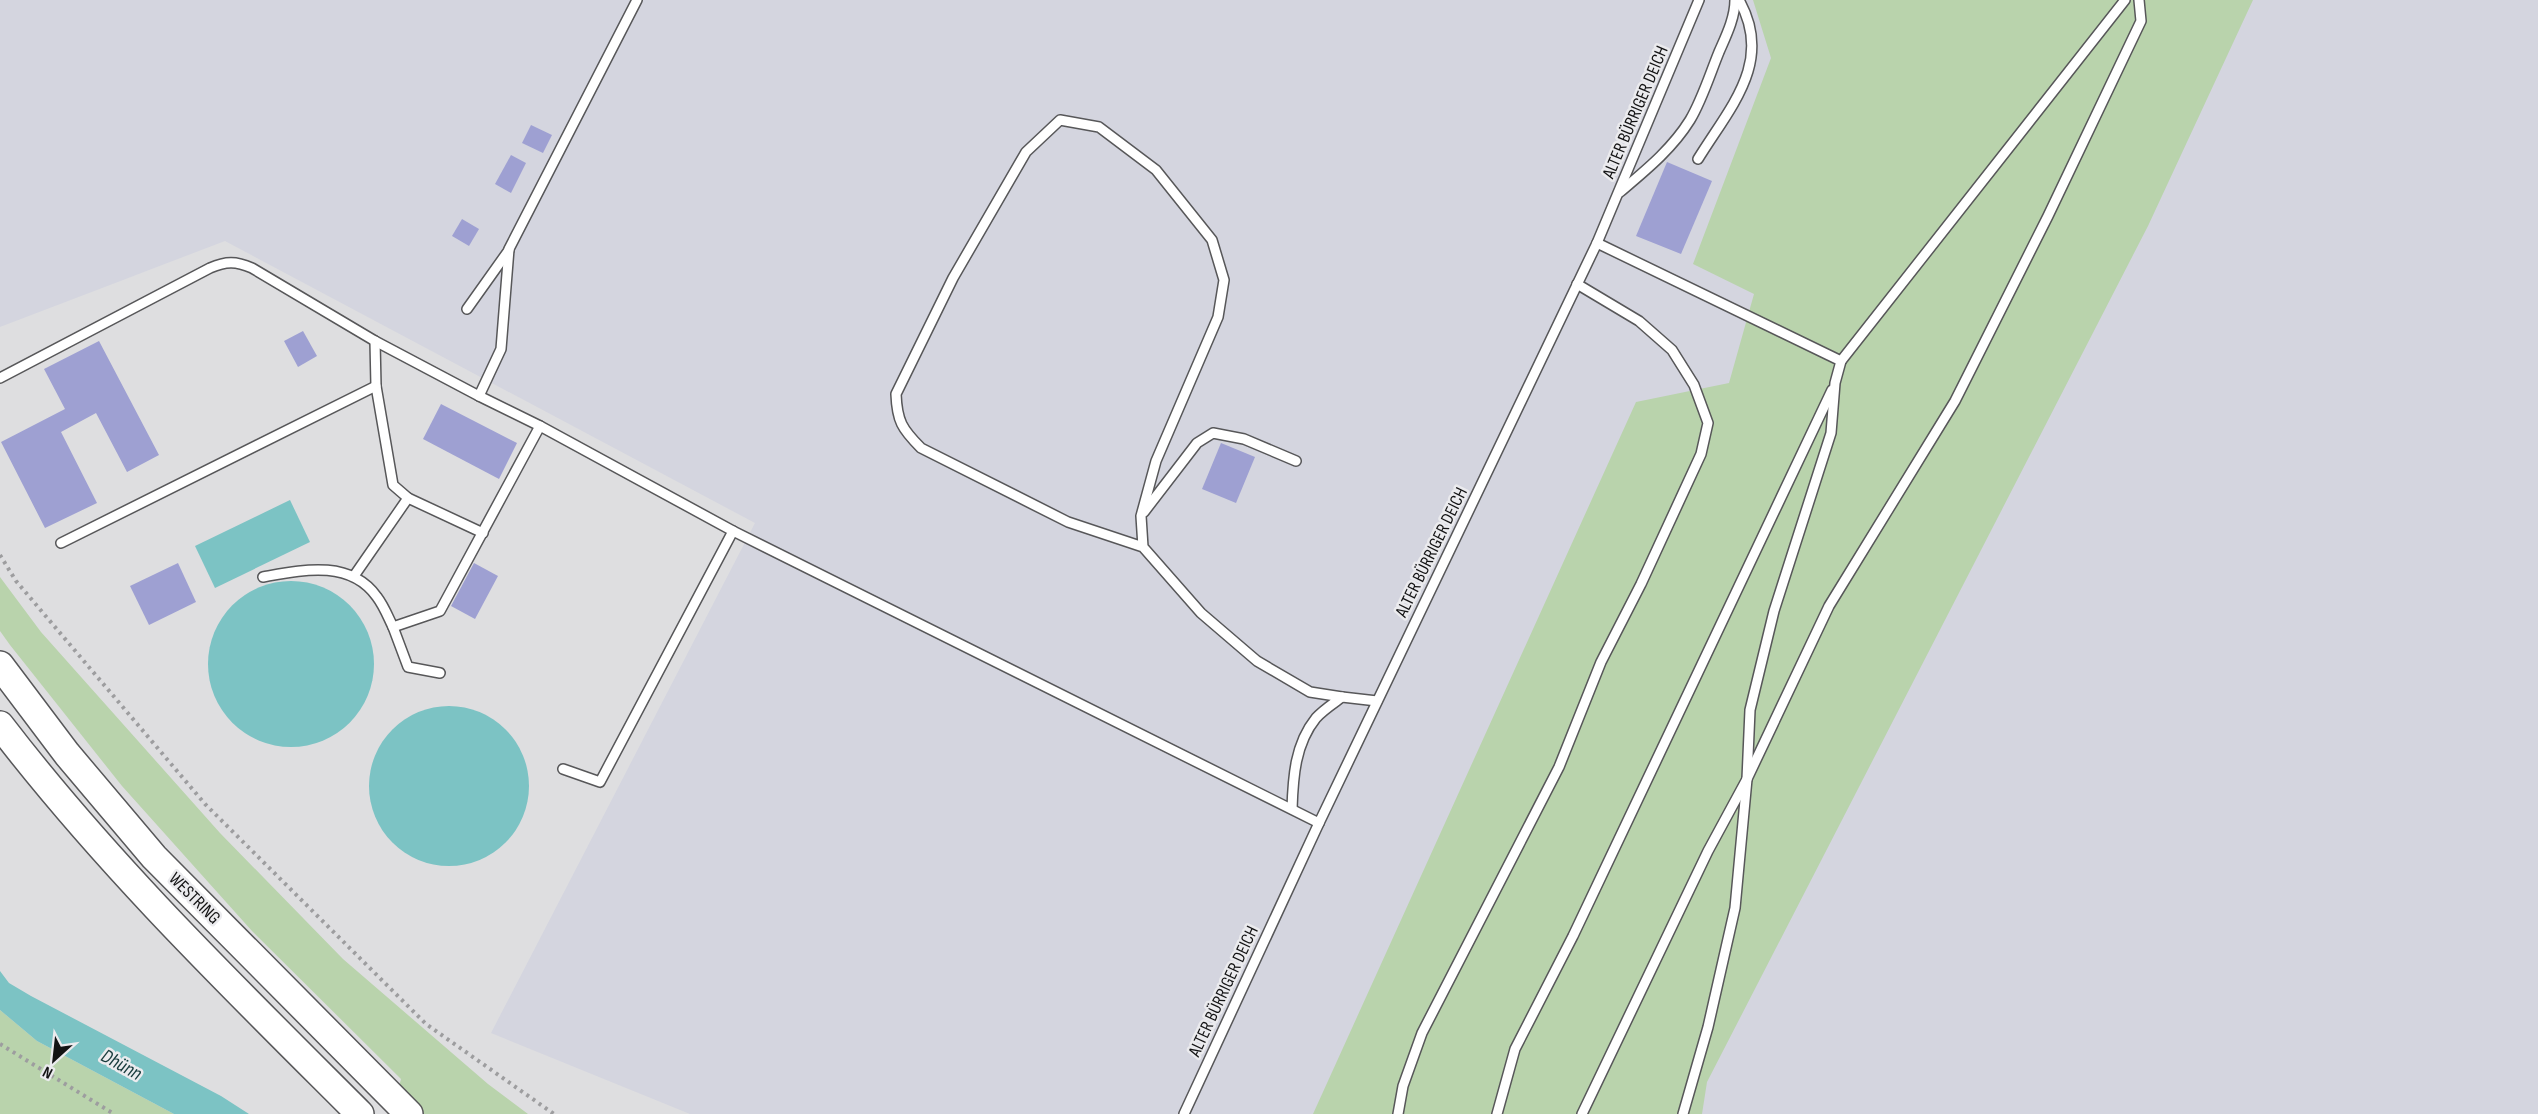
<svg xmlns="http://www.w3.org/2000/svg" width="2538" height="1114" viewBox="0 0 2538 1114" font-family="'Sofia Sans Condensed',sans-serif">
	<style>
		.built { fill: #d4d5df }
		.green { fill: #b9d3ac }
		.water { fill: #7cc3c4 }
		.building { fill: #9ea0d2 }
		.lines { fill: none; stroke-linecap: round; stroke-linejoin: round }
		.lane-casing { stroke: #575759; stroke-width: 12 }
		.secondary-casing { stroke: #575759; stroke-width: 30 }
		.path { stroke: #9d9d9f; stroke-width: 4; stroke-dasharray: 3 4.5; stroke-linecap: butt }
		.lane { stroke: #fff; stroke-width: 9 }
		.secondary { stroke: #fff; stroke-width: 27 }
		.labels { text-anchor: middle; stroke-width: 5; stroke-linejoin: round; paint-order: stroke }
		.street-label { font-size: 18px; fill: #131314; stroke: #ebebee }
		.water-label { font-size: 20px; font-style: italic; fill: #183b3c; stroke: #ebebee }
	</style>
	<rect width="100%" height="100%" fill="#dedee0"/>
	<polygon class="built" points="0,0 2538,0 2538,1114 690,1114 491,1033 755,523 225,241 0,327"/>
	<g class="green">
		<polygon points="1753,0 2253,0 2148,226 1707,1082 1702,1114 1313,1114 1636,402 1729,383 1754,294 1693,264 1771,58"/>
		<polygon points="0,577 41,632 220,833 343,959 488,1084 528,1114 392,1114 401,1079 252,931 122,786 10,645 0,631"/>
		<polygon points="0,1010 37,1041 174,1114 0,1114"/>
	</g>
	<g class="water">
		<polygon points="290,500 310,542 215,588 195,546"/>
		<circle cx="291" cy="664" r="83"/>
		<circle cx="449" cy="786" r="80"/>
		<polygon points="0,971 9,983 31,996 221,1096 249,1114 174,1114 37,1041 0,1010"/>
	</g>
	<g class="building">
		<polygon points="531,125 552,135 543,153 522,143"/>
		<polygon points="511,155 526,163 511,193 495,184"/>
		<polygon points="1667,162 1712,181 1681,254 1636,236"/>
		<polygon points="462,219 479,229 469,246 452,236"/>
		<polygon points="303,331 317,356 298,367 284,341"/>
		<polygon points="99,341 159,455 127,472 96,413 61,432 97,503 45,528 1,442 65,409 44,369"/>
		<polygon points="441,404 517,443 499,479 423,439"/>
		<polygon points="1221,443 1255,457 1236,503 1202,489"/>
		<polygon points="178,563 196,602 149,625 130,586"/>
		<polygon points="474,563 498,576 475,619 451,606"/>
	</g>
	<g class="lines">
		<g class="lane-casing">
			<g id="lane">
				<polyline points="637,0 509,249 501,349 479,396 540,426 733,531 1319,823"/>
				<path d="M 1698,159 C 1730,107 1774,62 1739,0"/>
				<path d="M 1620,192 C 1646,170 1672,149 1690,120 C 1702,100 1710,74 1719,52 C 1726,36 1735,18 1735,0"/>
				<polyline points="1597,243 1841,361 1835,383 1831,433 1774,611 1750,710 1747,779 1735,908 1708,1027 1683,1114"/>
				<polyline points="467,309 509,250"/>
				<polyline points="375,341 376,386 393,485 408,498"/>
				<polyline points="1841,361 2125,0"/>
				<path d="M 0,378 L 210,268 C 226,261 236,261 252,268 L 375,341 L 479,396"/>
				<polyline points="1144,512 1197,443 1213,433 1244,439 1296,461"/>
				<polyline points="61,543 376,386"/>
				<path d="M 1143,547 L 1141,516 L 1156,461 L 1218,317 L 1224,280 L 1212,240 L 1156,170 L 1099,127 L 1060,120 L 1026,152 L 953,278 L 896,394 C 897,421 902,429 921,448 L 1068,522 L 1143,547 L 1201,613 L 1257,661 L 1310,692 L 1342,697"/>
				<polyline points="354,576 408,498 483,533"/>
				<path d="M 263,577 C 302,570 350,559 377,597 C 384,606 388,617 393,627 L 440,611 L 540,426"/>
				<polyline points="393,627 408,667 440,673"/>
				<polyline points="563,769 600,782 733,531"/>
				<path d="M 1292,809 C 1293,777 1295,744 1316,718 C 1323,710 1334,703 1342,697 L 1377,701"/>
				<polyline points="1184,1114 1319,823 1597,243 1699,0"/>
				<polyline points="1398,1114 1403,1086 1422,1033 1559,767 1601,662 1641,584 1701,454 1708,423 1694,385 1672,350 1639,321 1577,284"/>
				<polyline points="1497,1114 1515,1049 1573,936 1832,390"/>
				<polyline points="1582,1114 1708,851 1747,779 1829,606 1955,401 2048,216 2141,21 2139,0"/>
			</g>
		</g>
		<g class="secondary-casing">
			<g id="secondary">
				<polyline points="0,665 67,754 154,857 409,1114"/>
				<path d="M 0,725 C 108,866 235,989 360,1114"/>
			</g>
		</g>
		<g class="path">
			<polyline points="0,555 16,581 205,804 426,1024 554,1114"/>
			<polyline points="0,1044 114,1114"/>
		</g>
		<use href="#lane" class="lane"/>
		<use href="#secondary" class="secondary"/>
	</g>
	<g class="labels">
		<g class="street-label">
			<text transform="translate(1635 112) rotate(-67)" y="6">ALTER BÜRRIGER DEICH</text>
			<text transform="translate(1431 552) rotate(-64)" y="6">ALTER BÜRRIGER DEICH</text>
			<text transform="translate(195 898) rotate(45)" y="6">WESTRING</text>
			<text transform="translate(1223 991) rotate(-65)" y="6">ALTER BÜRRIGER DEICH</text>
		</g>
		<g class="water-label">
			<text transform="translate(122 1064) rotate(29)" y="7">Dhünn</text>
		</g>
	</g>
	<g transform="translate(54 1060) rotate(207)" stroke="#ebebee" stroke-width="4.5" paint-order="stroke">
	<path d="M0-4.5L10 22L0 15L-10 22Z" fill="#131314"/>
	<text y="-9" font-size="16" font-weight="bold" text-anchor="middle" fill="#131314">N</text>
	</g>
</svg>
